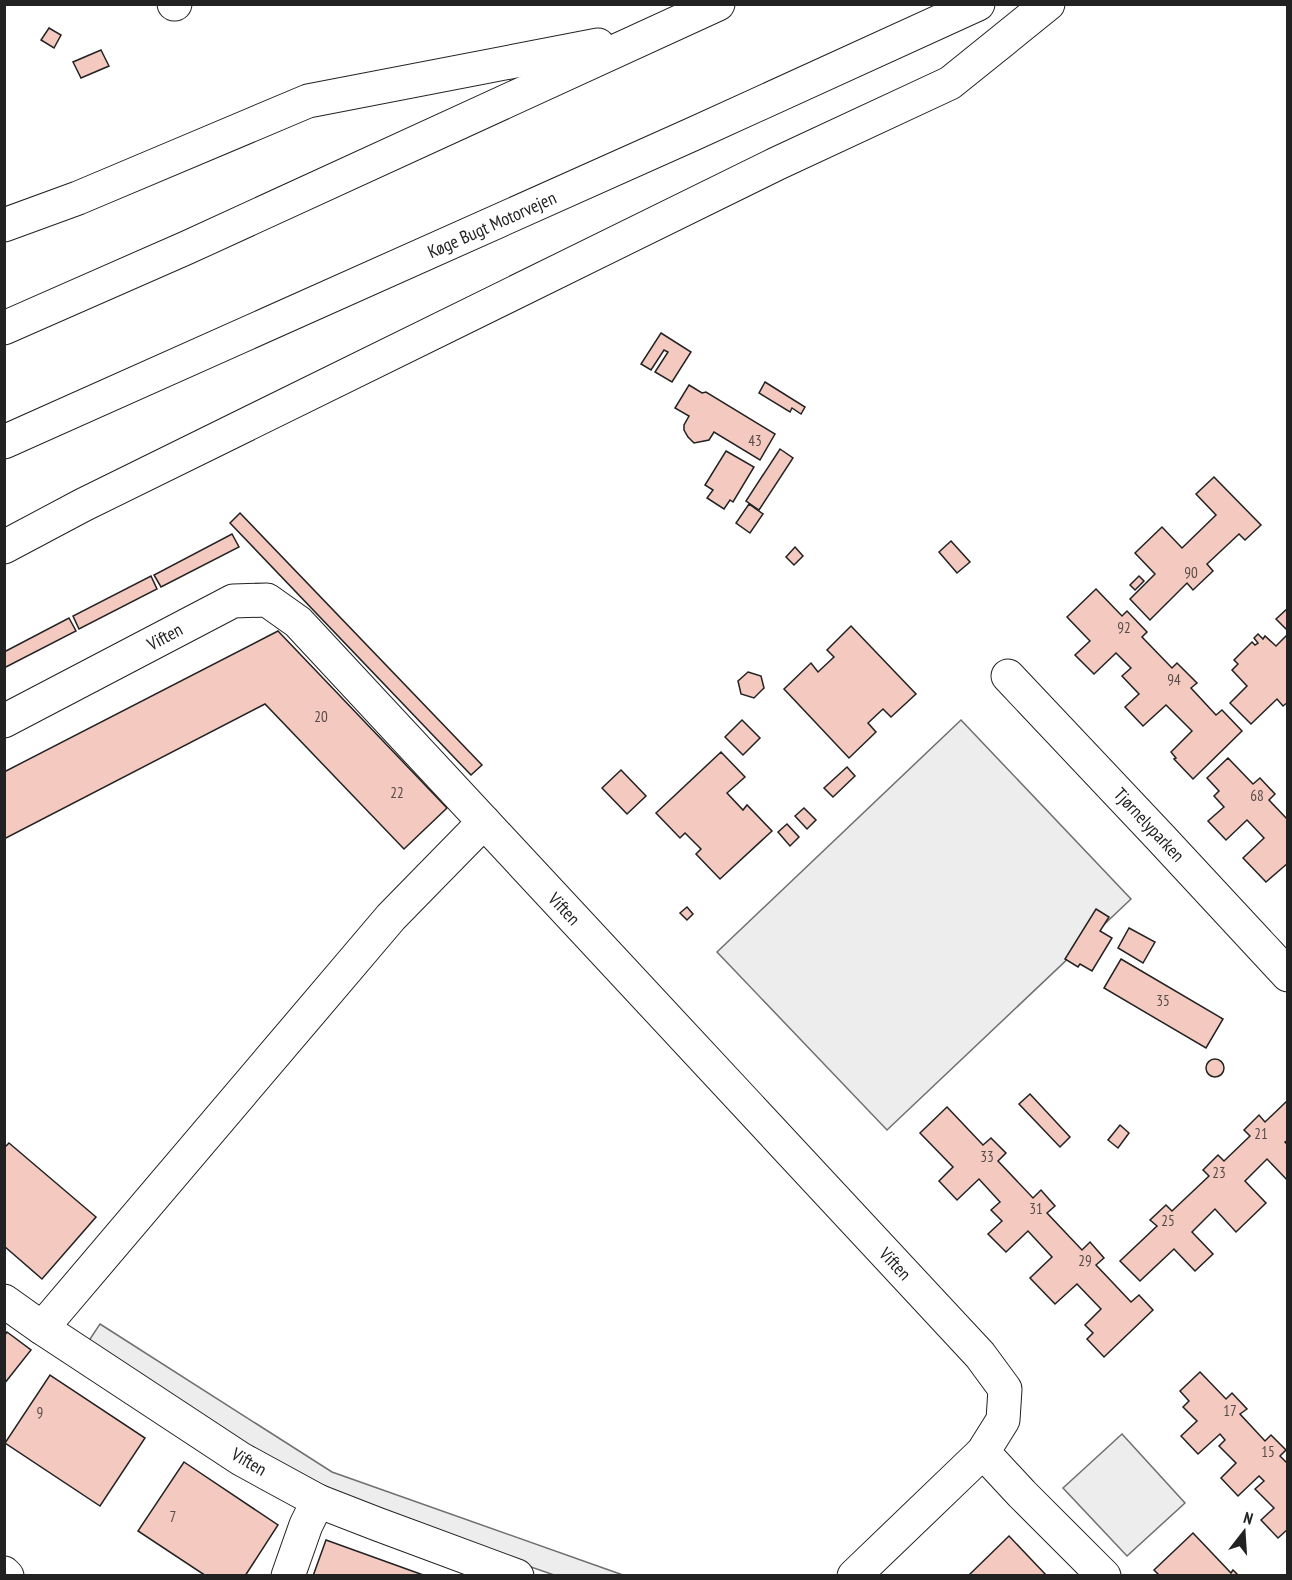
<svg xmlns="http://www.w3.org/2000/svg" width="1292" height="1580" viewBox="0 0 1292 1580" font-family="'PT Sans Narrow',sans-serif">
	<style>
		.parking { fill: #ededed; stroke: #6f6f6f; stroke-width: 1.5 }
		.building { fill: #f3c9c0; stroke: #222; stroke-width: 1.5 }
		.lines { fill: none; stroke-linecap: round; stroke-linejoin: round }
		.minor-casing { stroke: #222; stroke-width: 35 }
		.highway-casing { stroke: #222; stroke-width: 35 }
		.minor { stroke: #fff; stroke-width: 33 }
		.highway { stroke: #fff; stroke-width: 33 }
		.labels { text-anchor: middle; stroke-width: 4.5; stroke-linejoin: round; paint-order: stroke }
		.number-label { font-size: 15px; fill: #564c4a }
		.street-label { font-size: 18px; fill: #222; stroke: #fff }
	</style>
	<rect width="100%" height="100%" fill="#fff"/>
	<g class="parking">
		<polygon points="961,720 1131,899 887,1130 717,952"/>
		<polygon points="100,1324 332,1472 623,1575 554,1575 322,1494 86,1345"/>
		<polygon points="1122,1434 1185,1503 1127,1556 1063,1488"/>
	</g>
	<g class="building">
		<polygon points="49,28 61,35 54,48 41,40"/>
		<polygon points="101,50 109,66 81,78 73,62"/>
		<polygon points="661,333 691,352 672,382 655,372 668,352 664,350 651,370 641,364"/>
		<polygon points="765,382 805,407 801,414 792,408 790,412 759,393"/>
		<polygon points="689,385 702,393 706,392 775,434 760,460 714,432 709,440 694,443 688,437 684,430 684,425 689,416 675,408"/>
		<polygon points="780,449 793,458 759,510 746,501"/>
		<polygon points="726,451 754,467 733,502 730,500 724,509 707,498 713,490 705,485"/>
		<polygon points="1214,477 1261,525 1245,540 1239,534 1207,564 1213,571 1193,590 1187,583 1150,620 1130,599 1155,574 1135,553 1162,527 1182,548 1216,515 1196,494"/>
		<polygon points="749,504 763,514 750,533 736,523"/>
		<polygon points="240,513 482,765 471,775 230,523"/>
		<polygon points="232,534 239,547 161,587 154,575"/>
		<polygon points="951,541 970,562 957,573 939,552"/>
		<polygon points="795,547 803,556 794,565 786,557"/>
		<polygon points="151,576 157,589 79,629 73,616"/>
		<polygon points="1139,576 1144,581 1135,590 1130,585"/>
		<polygon points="1096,589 1122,616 1127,611 1147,632 1142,637 1172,668 1177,663 1197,683 1191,688 1216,715 1222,710 1242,731 1193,779 1174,759 1176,758 1171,752 1192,731 1166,705 1143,726 1125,707 1139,694 1122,676 1131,668 1116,653 1094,674 1075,655 1090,641 1067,617"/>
		<polygon points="1288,608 1288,631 1276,619"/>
		<polygon points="69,618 76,631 4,668 4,652"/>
		<polygon points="851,626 916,694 891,717 883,709 868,723 876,732 849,758 784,689 811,663 818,672 834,657 827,650"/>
		<polygon points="278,631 447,808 404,849 265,704 4,839 4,772"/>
		<polygon points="1258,634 1263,639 1265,636 1276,646 1288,634 1288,702 1283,706 1277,699 1251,724 1230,703 1247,686 1232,670 1238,664 1234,660 1252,642 1255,645 1258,643 1254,638"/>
		<polygon points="748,672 761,676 764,688 754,698 741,694 738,681"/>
		<polygon points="742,720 760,738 743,755 725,737"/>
		<polygon points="721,752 745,777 727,793 743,810 747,805 772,831 720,879 696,854 701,849 685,833 680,838 656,813"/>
		<polygon points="1228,758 1253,784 1260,778 1275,794 1269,800 1288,820 1288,863 1266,882 1243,858 1264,838 1247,820 1226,840 1208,821 1224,807 1214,796 1219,791 1207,778"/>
		<polygon points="847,767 855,776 833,797 824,788"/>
		<polygon points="621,770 646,796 627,814 602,788"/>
		<polygon points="804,808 816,820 807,829 795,816"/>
		<polygon points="787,824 799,837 790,846 778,832"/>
		<polygon points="687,907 693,914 687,920 680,913"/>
		<polygon points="1096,909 1109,917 1100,931 1112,938 1092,971 1080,964 1078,967 1065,959"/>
		<polygon points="1129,928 1155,942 1143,963 1118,948"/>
		<polygon points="1121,959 1223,1019 1206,1048 1104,988"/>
		<circle cx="1215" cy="1068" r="9"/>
		<polygon points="1030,1094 1070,1137 1060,1147 1019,1104"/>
		<polygon points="1288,1100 1288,1140 1285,1142 1288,1145 1288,1181 1267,1159 1245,1181 1266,1203 1236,1232 1215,1209 1192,1232 1213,1254 1195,1271 1174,1249 1140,1281 1120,1261 1157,1226 1150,1220 1166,1205 1172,1211 1209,1176 1203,1170 1218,1155 1224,1161 1250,1136 1244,1130 1259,1115 1265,1122"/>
		<polygon points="947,1107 983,1145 991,1138 1006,1153 998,1161 1033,1198 1041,1190 1055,1206 1047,1213 1082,1250 1090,1242 1104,1258 1096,1265 1131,1302 1139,1295 1153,1310 1104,1357 1087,1339 1093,1333 1085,1325 1101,1309 1077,1284 1055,1304 1030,1278 1052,1257 1028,1231 1006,1252 988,1234 1002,1221 991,1210 1000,1202 979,1179 957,1200 939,1181 953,1167 920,1133"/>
		<polygon points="1120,1125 1129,1133 1118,1148 1108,1140"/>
		<polygon points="9,1143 96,1217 42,1279 4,1246 4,1148"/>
		<polygon points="7,1332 31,1350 4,1384 4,1336"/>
		<polygon points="1200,1372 1226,1399 1232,1393 1247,1409 1240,1414 1265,1441 1271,1435 1286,1450 1280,1456 1288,1464 1288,1529 1278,1538 1261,1520 1274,1508 1255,1489 1264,1481 1259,1476 1238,1496 1221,1478 1236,1463 1219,1446 1225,1440 1220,1434 1198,1454 1181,1436 1197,1421 1183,1407 1189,1401 1180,1391"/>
		<polygon points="50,1375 145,1438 100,1506 5,1443"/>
		<polygon points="184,1462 278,1525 245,1576 206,1576 138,1531"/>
		<polygon points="1193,1533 1231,1573 1233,1570 1239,1576 1160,1576 1154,1570"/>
		<polygon points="1009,1536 1047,1576 968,1576"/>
		<polygon points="326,1540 426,1576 313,1576"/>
	</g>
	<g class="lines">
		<g class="minor-casing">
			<g id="minor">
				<polyline points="174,4 175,4"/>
				<polyline points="1008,676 1159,836 1288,975"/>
				<polyline points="4,721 233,601 267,600 298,622 980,1355 1005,1389 1003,1420 983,1452 854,1576"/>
				<polyline points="4,1301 42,1328 241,1459 318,1501 377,1524 517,1576"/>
				<polyline points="42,1328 391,917 484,822"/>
				<polyline points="983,1452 1022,1494 1104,1576"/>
				<polyline points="4,1573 7,1576"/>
				<polyline points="288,1576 306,1525 318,1501"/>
			</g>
		</g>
		<g class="highway-casing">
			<g id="highway">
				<polyline points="4,225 78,198 308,101 598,45"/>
				<polyline points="4,328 186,248 718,4"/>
				<polyline points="4,442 693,134 978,4"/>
				<polyline points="4,547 83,505 776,164 950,83 1048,4"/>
			</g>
		</g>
		<use href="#minor" class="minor"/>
		<use href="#highway" class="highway"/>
	</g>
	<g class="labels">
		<g class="number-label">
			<text x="755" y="446">43</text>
			<text x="1191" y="578">90</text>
			<text x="1124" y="633">92</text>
			<text x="1174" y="685">94</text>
			<text x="321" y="722">20</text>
			<text x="397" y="798">22</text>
			<text x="1257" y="801">68</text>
			<text x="1163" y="1006">35</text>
			<text x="1261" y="1139">21</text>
			<text x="987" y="1162">33</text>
			<text x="1219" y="1178">23</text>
			<text x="1036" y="1214">31</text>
			<text x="1168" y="1226">25</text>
			<text x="1085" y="1266">29</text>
			<text x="1230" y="1416">17</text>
			<text x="40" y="1418">9</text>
			<text x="1268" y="1457">15</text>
			<text x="173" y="1522">7</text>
		</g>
		<g class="street-label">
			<text transform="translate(492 225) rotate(-24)" y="6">Køge Bugt Motorvejen</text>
			<text transform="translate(165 637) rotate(-28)" y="6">Viften</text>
			<text transform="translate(1149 825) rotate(47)" y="6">Tjørnelyparken</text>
			<text transform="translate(564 909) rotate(47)" y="6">Viften</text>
			<text transform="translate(895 1264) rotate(47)" y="6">Viften</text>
			<text transform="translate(249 1462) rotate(30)" y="6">Viften</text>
		</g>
	</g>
	<rect width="1292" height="1580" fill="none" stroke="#222222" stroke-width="12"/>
	<g transform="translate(1244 1532) rotate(17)" stroke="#ffffff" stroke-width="4.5" paint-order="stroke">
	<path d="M0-4.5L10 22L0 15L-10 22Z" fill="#222222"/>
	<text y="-9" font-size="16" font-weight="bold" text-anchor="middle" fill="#222222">N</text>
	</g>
</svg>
